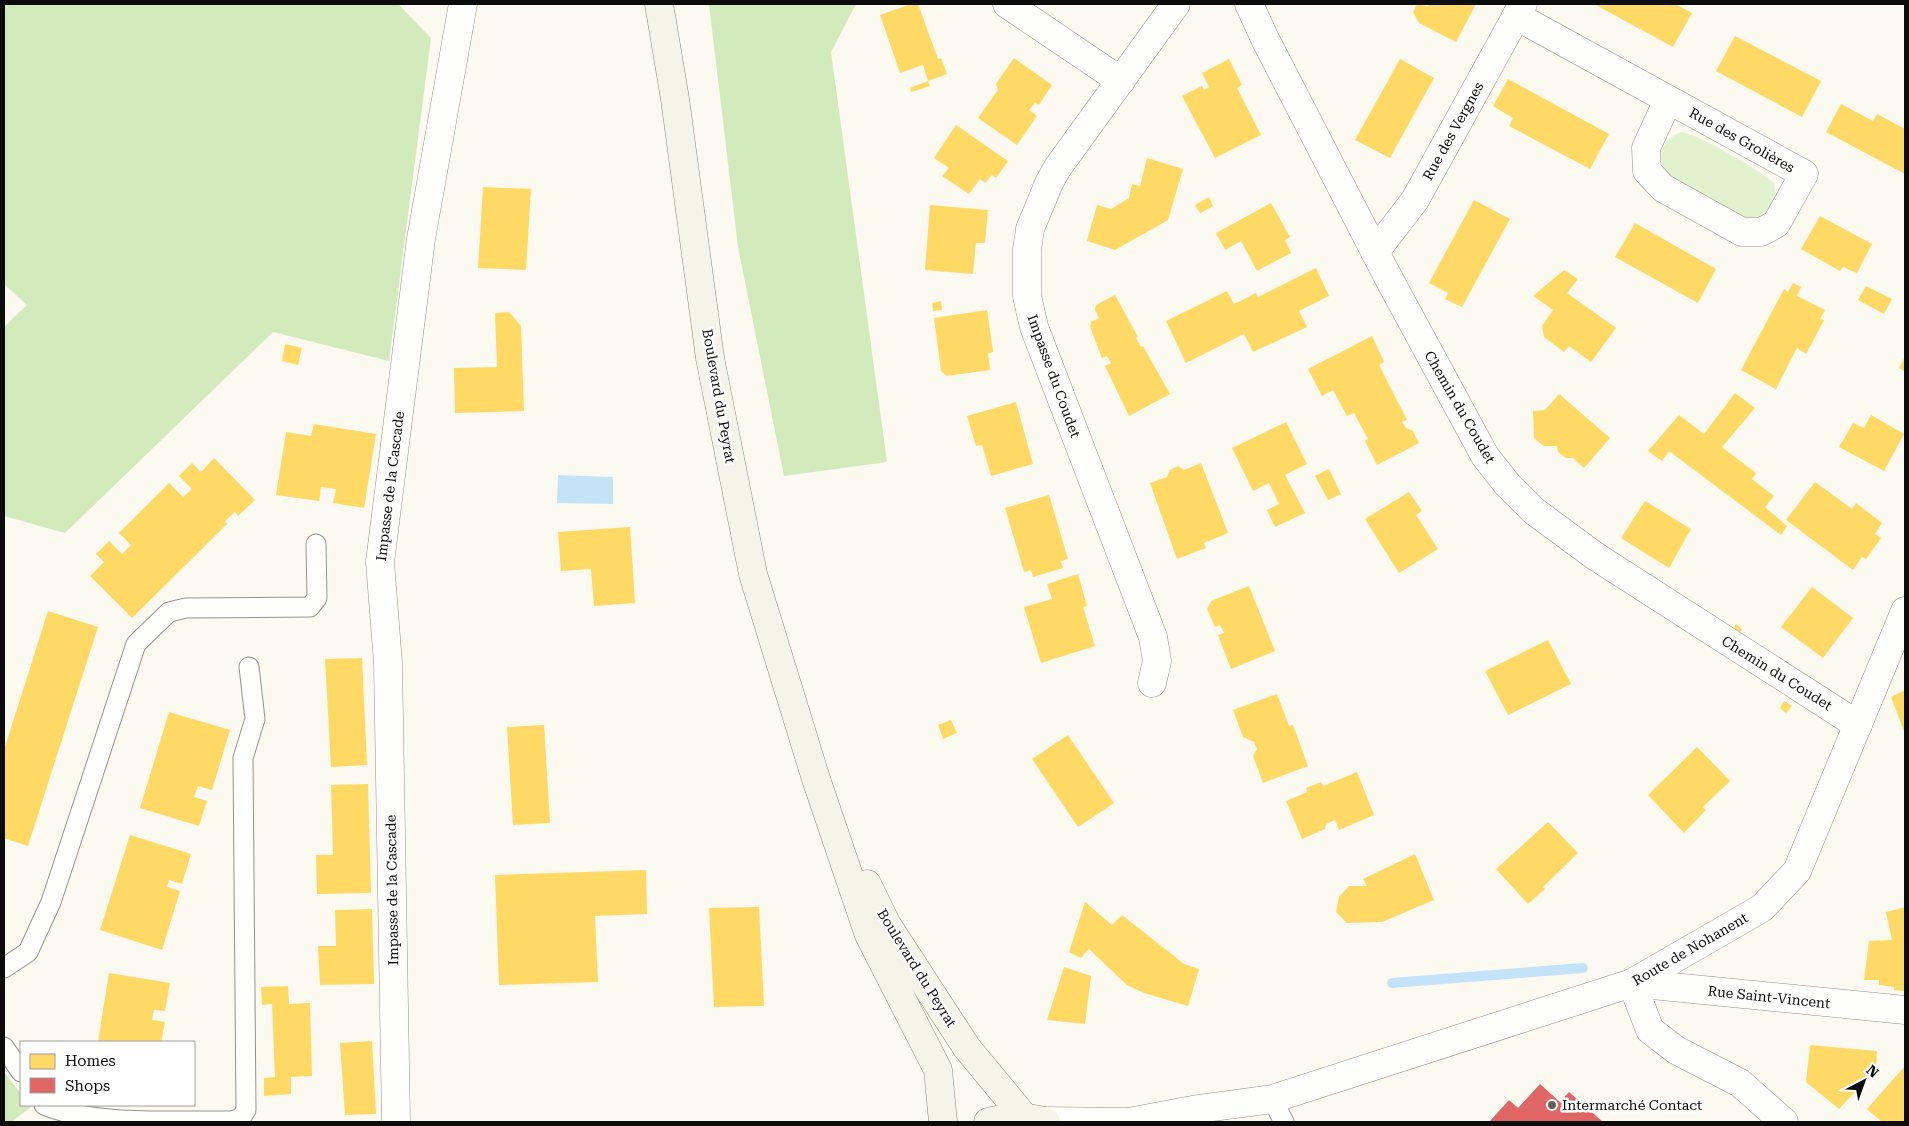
<svg xmlns="http://www.w3.org/2000/svg" width="1909" height="1126" viewBox="0 0 1909 1126" font-family="'Roboto Serif',serif">
	<style>
		.green { fill: #e2f2ce }
		.forest { fill: #d2eabc }
		.water { fill: #c4e3f8 }
		.homes { fill: #ffd966 }
		.shops { fill: #e06666 }
		.lines { fill: none; stroke-linecap: round; stroke-linejoin: round }
		.stream { stroke: #c4e3f8; stroke-width: 10 }
		.service-casing { stroke: #94938f; stroke-width: 21 }
		.minor-casing { stroke: #94938f; stroke-width: 29 }
		.tertiary-casing { stroke: #94938f; stroke-width: 29 }
		.secondary-casing { stroke: #8a8985; stroke-width: 29 }
		.service { stroke: #fefefd; stroke-width: 19 }
		.minor { stroke: #fefefd; stroke-width: 28 }
		.tertiary { stroke: #fefefd; stroke-width: 28 }
		.secondary { stroke: #f5f4e8; stroke-width: 28 }
		.poi-dot { fill: #605f5c; stroke: #fff; stroke-width: 2 }
		.labels { text-anchor: middle; stroke-width: 5; stroke-linejoin: round; paint-order: stroke }
		.street-label { font-size: 14px; fill: #0c0c0c; stroke: #fff }
		.poi-label { font-size: 14px; fill: #0c0c0c; stroke: #fff; text-anchor: start }
	</style>
	<rect width="100%" height="100%" fill="#fbf9f0"/>
	<path class="green" d="M 1681,132 C 1701,135 1757,169 1774,183 C 1778,201 1769,219 1748,219 L 1670,177 C 1654,160 1661,140 1681,132 Z"/>
	<g class="forest">
		<polygon points="4,4 398,4 431,38 389,361 273,332 65,533 4,516 4,327 27,305 4,284"/>
		<polygon points="709,4 856,4 831,52 887,462 784,476 738,247"/>
		<polygon points="4,1072 21,1094 21,1105 29,1105 31,1107 11,1122 4,1122"/>
	</g>
	<polygon class="water" points="558,475 613,477 613,504 557,503"/>
	<g class="homes">
		<polygon points="911,4 918,4 938,59 941,58 947,74 928,81 923,65 900,73 880,15"/>
		<polygon points="1417,4 1428,6 1430,4 1476,4 1456,42 1419,23 1413,12"/>
		<polygon points="1594,4 1675,4 1692,13 1673,47"/>
		<polygon points="1735,36 1821,81 1802,117 1716,71"/>
		<polygon points="1014,58 1052,85 1039,105 1035,103 1029,110 1037,116 1017,145 978,118 998,90 996,84"/>
		<polygon points="1229,59 1242,85 1237,88 1261,135 1215,158 1182,96 1202,86 1204,90 1209,87 1202,73"/>
		<polygon points="1400,59 1434,78 1390,158 1355,140"/>
		<polygon points="1508,79 1609,134 1590,169 1509,126 1513,118 1493,106"/>
		<polygon points="928,81 930,86 911,92 910,88"/>
		<polygon points="1841,104 1873,121 1877,114 1905,129 1905,174 1826,132"/>
		<polygon points="956,125 1008,161 996,178 992,175 985,183 980,179 969,194 942,176 949,168 934,158"/>
		<polygon points="1147,158 1183,169 1168,220 1115,250 1087,241 1097,205 1111,209 1129,198 1132,184 1140,186"/>
		<polygon points="483,187 531,189 526,270 478,268"/>
		<polygon points="1209,197 1213,206 1200,213 1195,205"/>
		<polygon points="1474,200 1510,219 1462,307 1445,299 1448,293 1429,283"/>
		<polygon points="1271,203 1290,237 1285,240 1291,253 1257,271 1241,241 1225,250 1216,233"/>
		<polygon points="930,205 988,210 985,243 976,243 973,274 925,270"/>
		<polygon points="1820,216 1872,244 1857,273 1843,267 1840,271 1801,249"/>
		<polygon points="1635,223 1716,269 1698,303 1615,257"/>
		<polygon points="1316,268 1329,296 1299,311 1307,327 1253,352 1244,334 1186,363 1166,321 1227,291 1234,304 1256,293 1258,297"/>
		<polygon points="1564,270 1578,279 1567,293 1616,328 1591,362 1569,346 1564,352 1544,337 1542,326 1553,310 1533,296"/>
		<polygon points="1793,283 1801,287 1797,296 1825,310 1820,319 1824,320 1806,354 1797,348 1776,389 1741,370 1784,289 1788,292"/>
		<polygon points="1866,286 1892,299 1884,314 1858,300"/>
		<polygon points="1115,295 1138,337 1136,338 1141,347 1143,346 1170,394 1129,416 1105,366 1111,363 1107,356 1102,358 1090,327 1091,322 1099,318 1095,310 1096,305"/>
		<polygon points="941,301 942,310 933,311 932,303"/>
		<polygon points="987,310 993,352 988,353 990,370 947,376 941,371 934,318"/>
		<polygon points="509,312 521,326 524,411 455,413 454,368 497,367 495,313"/>
		<polygon points="1372,336 1384,362 1379,365 1407,420 1402,422 1406,428 1413,431 1419,443 1377,465 1365,441 1368,439 1354,413 1347,416 1333,390 1322,396 1308,369"/>
		<polygon points="285,344 302,348 298,365 282,361"/>
		<polygon points="1905,357 1905,371 1899,368"/>
		<polygon points="1735,393 1755,408 1722,447 1756,473 1752,479 1774,496 1765,507 1787,526 1781,535 1669,451 1662,461 1648,451 1679,415 1704,434"/>
		<polygon points="1559,394 1610,438 1584,468 1573,458 1566,458 1558,452 1557,446 1544,446 1534,438 1533,411 1545,410"/>
		<polygon points="1016,402 1033,464 991,476 982,445 976,446 967,416"/>
		<polygon points="1871,415 1904,434 1884,471 1839,447 1853,423 1864,428"/>
		<polygon points="1286,422 1307,464 1285,475 1305,513 1275,527 1267,510 1279,504 1269,483 1253,491 1232,448"/>
		<polygon points="314,424 376,434 364,508 333,503 336,489 321,487 319,501 276,495 286,432 311,436"/>
		<polygon points="214,458 255,500 238,516 235,512 225,521 227,524 132,618 90,576 104,562 96,554 109,541 122,554 131,545 119,533 169,483 183,497 192,489 179,476 192,463 201,472"/>
		<polygon points="1201,463 1228,533 1204,543 1206,548 1177,559 1150,483 1167,477 1170,470 1178,466 1184,470"/>
		<polygon points="1329,469 1341,494 1328,500 1315,476"/>
		<polygon points="1815,482 1852,509 1856,503 1882,523 1875,534 1881,538 1866,559 1862,557 1853,570 1786,520"/>
		<polygon points="1409,492 1422,511 1416,515 1438,549 1399,573 1365,519"/>
		<polygon points="1049,495 1068,559 1061,561 1063,568 1033,577 1031,570 1024,572 1005,508"/>
		<polygon points="1645,501 1691,529 1669,568 1621,538"/>
		<polygon points="630,527 635,603 594,606 591,569 561,571 558,532"/>
		<polygon points="1078,574 1087,606 1083,607 1095,646 1041,663 1024,607 1052,599 1047,584"/>
		<polygon points="1249,586 1275,651 1231,669 1218,635 1224,633 1220,625 1215,627 1207,609 1211,601"/>
		<polygon points="1812,587 1853,618 1823,658 1781,627"/>
		<polygon points="48,611 98,627 28,846 4,838 4,750"/>
		<polygon points="1736,624 1742,629 1737,638 1730,633"/>
		<polygon points="1548,640 1571,684 1508,715 1485,671"/>
		<polygon points="362,658 367,765 331,767 325,659"/>
		<polygon points="1905,690 1905,734 1891,697"/>
		<polygon points="1277,694 1289,726 1293,725 1308,766 1263,783 1253,756 1257,749 1254,742 1243,737 1233,710"/>
		<polygon points="1784,701 1792,706 1786,713 1780,708"/>
		<polygon points="169,712 230,730 212,790 198,786 194,797 207,801 199,826 140,808"/>
		<polygon points="951,720 957,733 943,739 938,725"/>
		<polygon points="544,725 550,823 513,825 507,727"/>
		<polygon points="1068,735 1114,803 1078,827 1032,759"/>
		<polygon points="1697,747 1730,781 1703,807 1706,810 1684,833 1648,795"/>
		<polygon points="1357,772 1374,815 1339,830 1335,820 1326,824 1325,829 1302,839 1286,801 1307,792 1306,788 1321,782 1323,786"/>
		<polygon points="368,784 371,893 317,894 316,855 333,855 331,785"/>
		<polygon points="1548,822 1578,853 1543,887 1545,889 1528,904 1496,869"/>
		<polygon points="130,835 191,854 182,884 169,880 167,887 180,891 162,950 100,930"/>
		<polygon points="1415,854 1434,900 1382,922 1347,923 1336,912 1339,897 1349,886 1367,886 1363,879"/>
		<polygon points="646,870 647,914 595,916 598,982 499,985 495,875"/>
		<polygon points="1085,902 1112,925 1122,915 1184,964 1199,969 1188,1006 1144,993 1127,985 1089,949 1081,958 1069,952"/>
		<polygon points="759,907 764,1006 714,1007 709,908"/>
		<polygon points="1905,907 1905,991 1894,990 1894,987 1879,985 1879,980 1864,980 1869,941 1892,940 1886,912"/>
		<polygon points="372,909 374,984 320,985 318,946 336,946 335,910"/>
		<polygon points="1064,967 1091,976 1085,1024 1047,1020"/>
		<polygon points="109,973 170,983 165,1011 154,1010 152,1020 165,1022 161,1042 98,1042"/>
		<polygon points="288,986 289,1004 310,1003 312,1076 291,1077 291,1094 264,1096 264,1078 275,1077 272,1004 262,1005 261,987"/>
		<polygon points="372,1041 376,1114 345,1115 340,1043"/>
		<polygon points="1810,1045 1877,1051 1876,1069 1839,1109 1806,1082"/>
		<polygon points="1905,1066 1905,1122 1882,1122 1867,1109"/>
	</g>
	<polygon class="shops" points="1540,1084 1560,1102 1569,1092 1603,1122 1489,1122 1509,1100 1518,1108"/>
	<g class="lines">
		<polyline class="stream" points="1392,983 1583,968"/>
		<g class="service-casing">
			<g id="service">
				<polyline points="4,968 28,952 51,902 136,644 169,612 186,608 310,607 317,598 316,544"/>
				<polyline points="4,1047 21,1072"/>
				<polyline points="1272,1099 1284,1122"/>
				<path d="M 44,1105 C 94,1126 175,1120 231,1121 L 241,1118 L 246,1110 L 243,758 L 255,719 L 249,667"/>
			</g>
		</g>
		<g class="minor-casing">
			<g id="minor">
				<polyline points="1007,4 1121,81"/>
				<polyline points="1249,4 1265,39 1388,277 1485,456 1507,484 1534,511 1595,556 1858,725"/>
				<polyline points="1516,16 1804,174 1776,224 1761,232 1742,232 1663,188 1647,171 1646,148 1668,100"/>
				<polyline points="1375,252 1415,200 1523,4"/>
				<polyline points="1152,683 1157,661 1153,637 1034,327 1027,296 1027,250 1030,229 1049,183 1058,167 1176,4"/>
				<polyline points="396,1122 388,663 380,562 421,239 463,4"/>
				<polyline points="1784,1122 1740,1083 1676,1050 1650,1030 1632,983 1905,1010"/>
			</g>
		</g>
		<g class="tertiary-casing">
			<g id="tertiary">
				<polyline points="1043,1121 1125,1122"/>
				<polyline points="1129,1122 1198,1109 1272,1099 1632,983 1762,908 1797,871 1905,611"/>
			</g>
		</g>
		<g class="secondary-casing">
			<g id="secondary">
				<polyline points="659,4 675,99 710,358 753,574 816,779 869,935 938,1070 943,1122"/>
				<polyline points="867,884 887,925 967,1048 1025,1118"/>
				<path d="M 988,1122 C 1007,1117 1028,1116 1046,1122"/>
			</g>
		</g>
		<use href="#service" class="service"/>
		<use href="#minor" class="minor"/>
		<use href="#tertiary" class="tertiary"/>
		<use href="#secondary" class="secondary"/>
	</g>
	<circle class="poi-dot" cx="1552" cy="1105" r="5"/>
	<g class="labels">
		<g class="street-label">
			<text transform="translate(1453 131) rotate(-61)" y="5">Rue des Vergnes</text>
			<text transform="translate(1742 140) rotate(29)" y="5">Rue des Grolières</text>
			<text transform="translate(1054 376) rotate(70)" y="5">Impasse du Coudet</text>
			<text transform="translate(719 396) rotate(80)" y="5">Boulevard du Peyrat</text>
			<text transform="translate(1460 407) rotate(60)" y="5">Chemin du Coudet</text>
			<text transform="translate(390 486) rotate(-83)" y="5">Impasse de la Cascade</text>
			<text transform="translate(1777 673) rotate(32)" y="5">Chemin du Coudet</text>
			<text transform="translate(392 890) rotate(-91)" y="5">Impasse de la Cascade</text>
			<text transform="translate(1690 949) rotate(-30)" y="5">Route de Nohanent</text>
			<text transform="translate(917 968) rotate(58)" y="5">Boulevard du Peyrat</text>
			<text transform="translate(1769 997) rotate(6)" y="5">Rue Saint-Vincent</text>
		</g>
		<g class="poi-label">
			<text x="1562" y="1110">Intermarché Contact</text>
		</g>
	</g>
	<rect width="1909" height="1126" fill="none" stroke="#0c0c0c" stroke-width="10"/>
	<rect x="20" y="1041" width="175" height="65" fill="#ffffff" stroke="#9e9e9e"/>
	<rect x="30" y="1054" width="25" height="15" fill="#ffd966" stroke="#9e9e9e"/>
	<text x="65" y="1066" font-size="15" fill="#0c0c0c">Homes</text>
	<rect x="30" y="1078" width="25" height="15" fill="#e06666" stroke="#9e9e9e"/>
	<text x="65" y="1091" font-size="15" fill="#0c0c0c">Shops</text>
	<g transform="translate(1864 1081) rotate(41)" stroke="#ffffff" stroke-width="4" paint-order="stroke">
	<path d="M0-4L9 19L0 12L-9 19Z" fill="#0c0c0c"/>
	<text y="-8" font-size="14" font-weight="bold" text-anchor="middle" fill="#0c0c0c">N</text>
	</g>
</svg>
